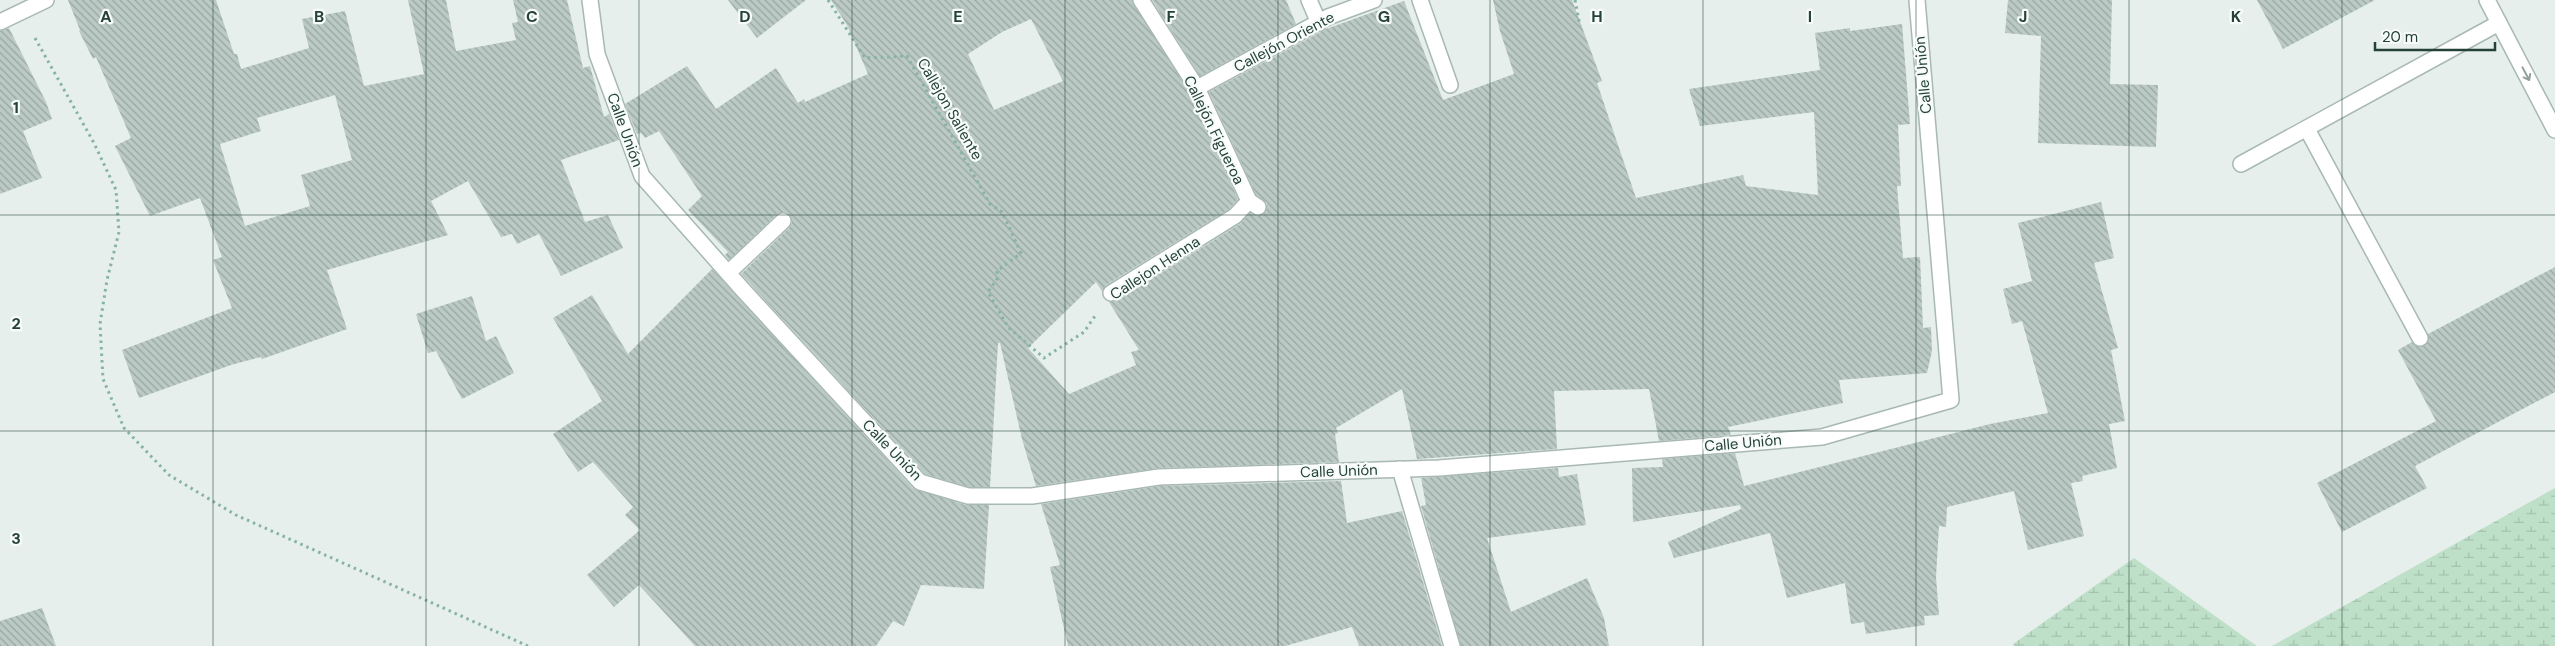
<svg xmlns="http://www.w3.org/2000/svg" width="2555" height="646" viewBox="0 0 2555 646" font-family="'DM Sans',sans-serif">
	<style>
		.wetland { fill: url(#wetland-marsh) }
		.building { fill: url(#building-back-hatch); fill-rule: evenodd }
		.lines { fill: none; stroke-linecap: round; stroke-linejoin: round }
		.minor-casing { stroke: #a8b8b2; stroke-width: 18 }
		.path { stroke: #86b3a5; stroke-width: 3; stroke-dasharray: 2.5 4; stroke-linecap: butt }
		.minor { stroke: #fff; stroke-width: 15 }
		.oneway { stroke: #92a09c }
		.grid { fill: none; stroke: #24423a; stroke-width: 1; stroke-opacity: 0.55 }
		.labels { text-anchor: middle; stroke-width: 4.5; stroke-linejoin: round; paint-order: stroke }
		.street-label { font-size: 15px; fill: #24423a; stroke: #f7fbf9 }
		.grid-label { font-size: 16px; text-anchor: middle; font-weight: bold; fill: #24423a; stroke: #f7fbf9; stroke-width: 4.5; stroke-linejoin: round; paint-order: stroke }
	</style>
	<defs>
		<pattern id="wetland-marsh" width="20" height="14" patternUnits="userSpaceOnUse" patternTransform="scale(1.25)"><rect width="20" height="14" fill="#bfe0c8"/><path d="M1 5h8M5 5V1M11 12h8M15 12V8" fill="none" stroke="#a4c1ad"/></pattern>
		<pattern id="building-back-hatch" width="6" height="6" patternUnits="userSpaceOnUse" patternTransform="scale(1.25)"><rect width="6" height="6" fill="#bbcac4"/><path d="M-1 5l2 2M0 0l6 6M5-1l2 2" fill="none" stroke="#98a6a0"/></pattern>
	</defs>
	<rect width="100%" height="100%" fill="#e6efeb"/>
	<g class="wetland">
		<polygon points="2555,488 2555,646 2272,646"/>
		<polygon points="2134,558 2257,646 2014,646 2013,644"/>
	</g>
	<g class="building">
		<path d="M 68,0 L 216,0 L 234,54 L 237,54 L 241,69 L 309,48 L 302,19 L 345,11 L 364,86 L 424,74 L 408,0 L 446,0 L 456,51 L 516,40 L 512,23 L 518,22 L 513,0 L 567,0 L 583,68 L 590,66 L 604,117 L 609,114 L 619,140 L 561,160 L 585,222 L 608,215 L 623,248 L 561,276 L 539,234 L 517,244 L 512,234 L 501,237 L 468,181 L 431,201 L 448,235 L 327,270 L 347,329 L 262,359 L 261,357 L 231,365 L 139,398 L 122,350 L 232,308 L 213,260 L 222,257 L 200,198 L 150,216 L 115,146 L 131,138 L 96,57 L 93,59 L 79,31 L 80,30 ZM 335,95 L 352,160 L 301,175 L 310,206 L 245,226 L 220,144 L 261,131 L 257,118 Z"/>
		<polygon points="728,0 806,0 757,38"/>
		<path d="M 831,0 L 1132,0 L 1189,92 L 1238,199 L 1229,209 L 1106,285 L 1102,291 L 1096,282 L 1028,348 L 1069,394 L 1136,365 L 1131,352 L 1139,350 L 1109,302 L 1116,301 L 1240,224 L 1250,213 L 1258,216 L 1266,212 L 1267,203 L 1256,195 L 1209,92 L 1326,29 L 1404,1 L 1443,100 L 1514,74 L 1500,31 L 1493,0 L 1572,0 L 1602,81 L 1597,83 L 1636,198 L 1743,175 L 1746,186 L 1818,195 L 1814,112 L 1700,126 L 1689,89 L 1820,70 L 1815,33 L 1850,28 L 1850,31 L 1902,24 L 1910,124 L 1898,125 L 1901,186 L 1897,186 L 1903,258 L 1920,257 L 1923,328 L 1931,327 L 1932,351 L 1927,373 L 1839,380 L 1843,403 L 1728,427 L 1731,435 L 1659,441 L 1649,389 L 1554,391 L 1557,449 L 1417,459 L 1402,389 L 1336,428 L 1338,433 L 1335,434 L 1339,462 L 1159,468 L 1036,486 L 1022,439 L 1000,343 L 998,343 L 990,487 L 969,487 L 925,474 L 741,274 L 789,228 L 792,223 L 790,215 L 785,212 L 777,214 L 729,260 L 725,255 L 728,252 L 688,210 L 702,196 L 659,131 L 645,138 L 641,133 L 637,134 L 625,104 L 687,66 L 716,109 L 776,68 L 798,103 L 804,99 L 805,102 L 868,74 L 847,25 ZM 1031,19 L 1063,81 L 994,110 L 968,54 L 1002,32 Z"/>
		<polygon points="1152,0 1286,0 1296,24 1200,76"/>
		<polygon points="2008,0 2112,0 2110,84 2158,85 2156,147 2038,143 2041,36 2005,33"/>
		<polygon points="2257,0 2375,0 2283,49"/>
		<polygon points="9,28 46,102 52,119 23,131 42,178 0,194 0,31"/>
		<polygon points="2101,202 2114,258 2094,263 2118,348 2111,350 2125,421 2109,424 2117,468 2082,476 2083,481 2071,483 2084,536 2028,550 2014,491 1947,507 1946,527 1939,526 1936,577 1939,615 1924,616 1925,625 1866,634 1864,622 1851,624 1845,583 1787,598 1770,533 1674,558 1668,542 1741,509 1740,505 1633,522 1632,468 1663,467 1662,459 1735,453 1744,486 1990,424 2048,413 2022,321 2012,324 2003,289 2032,281 2018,223"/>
		<polygon points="2555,267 2555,392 2415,466 2427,488 2342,532 2317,483 2436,421 2398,350 2412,342 2416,346 2424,346 2428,342 2428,334"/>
		<polygon points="712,269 913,488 965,505 989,505 984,589 921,585 904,626 893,621 876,646 695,646 639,585 614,607 587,575 640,530 625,515 633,507 593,462 578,472 553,434 602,401 553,318 592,295 628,354"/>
		<polygon points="472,296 486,341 496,336 514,373 462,399 436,351 428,353 416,314"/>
		<polygon points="1558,468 1559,477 1577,474 1586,525 1487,538 1511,612 1587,578 1604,618 1609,646 1461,646 1421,506 1426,505 1421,478"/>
		<polygon points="1341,481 1347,523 1402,511 1442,646 1359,646 1352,627 1285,646 1068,646 1050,567 1060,565 1041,504 1160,486"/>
		<polygon points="42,608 56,646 0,646 0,621"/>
	</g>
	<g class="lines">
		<g class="minor-casing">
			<g id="minor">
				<polyline points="590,0 597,54 642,176 743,290 920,482 968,496 1032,496 1159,477 1439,468 1822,437 1951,400 1917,0"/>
				<polyline points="1141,0 1197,88 1249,201 1258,207"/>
				<polyline points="1309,0 1319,23"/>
				<polyline points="1420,0 1450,85"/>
				<polyline points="2487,0 2555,130"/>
				<polyline points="0,22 46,0"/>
				<polyline points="1197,88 1328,17 1374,0"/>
				<polyline points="2307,129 2420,338"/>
				<polyline points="2241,164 2499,23"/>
				<polyline points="728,273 783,221"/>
				<polyline points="1111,293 1235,216 1249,201"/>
				<polyline points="1400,469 1452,646"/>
			</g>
		</g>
		<g class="path">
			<polyline points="828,0 865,58 907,56 990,204 1002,212 1021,253 997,271 997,279 988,292 1008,327 1044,358 1084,332 1095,316"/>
			<polyline points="1575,0 1580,26"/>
			<polyline points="35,38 94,143 116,190 119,232 107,280 100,324 103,379 124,428 169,475 236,515 528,646"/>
		</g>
		<use href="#minor" class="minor"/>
	</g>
	<defs><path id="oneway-shaft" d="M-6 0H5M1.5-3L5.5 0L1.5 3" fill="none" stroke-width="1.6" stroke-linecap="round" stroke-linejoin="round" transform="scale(1.25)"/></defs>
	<use class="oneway" href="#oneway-shaft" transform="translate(2526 74) rotate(62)"/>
	<path class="grid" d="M 213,0 L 213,646M 426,0 L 426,646M 639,0 L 639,646M 852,0 L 852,646M 1065,0 L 1065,646M 1278,0 L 1278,646M 1490,0 L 1490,646M 1703,0 L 1703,646M 1916,0 L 1916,646M 2129,0 L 2129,646M 2342,0 L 2342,646M 0,215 L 2555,215M 0,431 L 2555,431"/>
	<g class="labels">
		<g class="street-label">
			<text transform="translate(1284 42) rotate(-28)" y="5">Callejón Oriente</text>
			<text transform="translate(1923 75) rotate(-95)" y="5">Calle Unión</text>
			<text transform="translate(950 109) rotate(60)" y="5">Callejon Saliente</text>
			<text transform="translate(625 130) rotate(70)" y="5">Calle Unión</text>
			<text transform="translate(1214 130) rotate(64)" y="5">Callejón Figueroa</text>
			<text transform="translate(1155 268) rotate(-33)" y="5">Callejon Henna</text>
			<text transform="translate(1743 443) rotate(-5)" y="5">Calle Unión</text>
			<text transform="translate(892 450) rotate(46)" y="5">Calle Unión</text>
			<text transform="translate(1339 471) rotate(-2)" y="5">Calle Unión</text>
		</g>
	</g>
	<g class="grid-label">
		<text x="106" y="22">A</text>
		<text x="319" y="22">B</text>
		<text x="532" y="22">C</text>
		<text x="745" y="22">D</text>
		<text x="958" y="22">E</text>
		<text x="1171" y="22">F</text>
		<text x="1384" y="22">G</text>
		<text x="1597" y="22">H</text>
		<text x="1810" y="22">I</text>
		<text x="2023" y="22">J</text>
		<text x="2236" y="22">K</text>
		<text x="16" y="113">1</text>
		<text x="16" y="329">2</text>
		<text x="16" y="544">3</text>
	</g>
	<path d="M2375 42v8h120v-8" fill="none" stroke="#24423a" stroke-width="2.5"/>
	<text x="2382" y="42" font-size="15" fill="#24423a" stroke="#f7fbf9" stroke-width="4" paint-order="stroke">20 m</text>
</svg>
